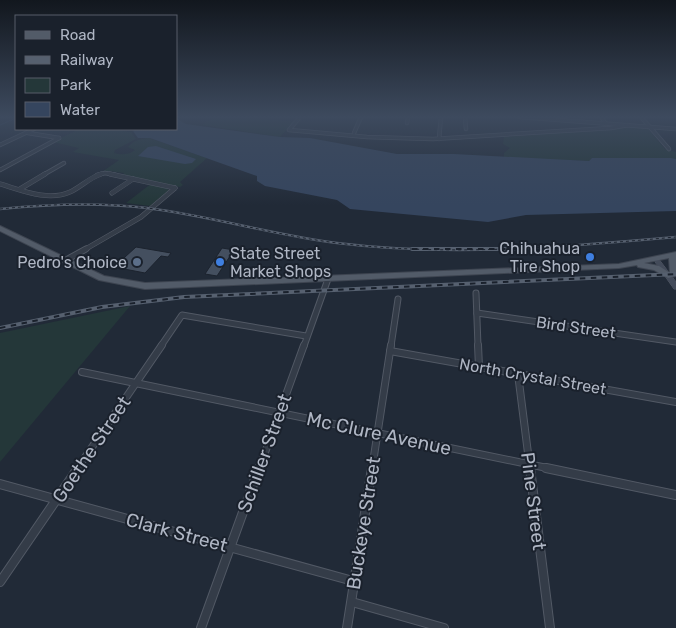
<svg xmlns="http://www.w3.org/2000/svg" width="676" height="628" viewBox="0 0 676 628" font-family="Rubik,sans-serif">
	<style>
		.green { fill: #243739 }
		.water { fill: #35455e }
		.lines { fill: none; stroke-linecap: round; stroke-linejoin: round }
		.stream { stroke: #35455e; stroke-width: 1 }
		.building { fill: #444f5f; stroke: #1c232e }
		.street-far4-casing { stroke: #525965; stroke-width: 4.5 }
		.street-far3-casing { stroke: #525965; stroke-width: 5 }
		.street-far2-casing { stroke: #525965; stroke-width: 7 }
		.street-far1-casing { stroke: #525965; stroke-width: 8 }
		.street-casing { stroke: #525965; stroke-width: 10 }
		.secondary-casing { stroke: #525965; stroke-width: 1 }
		.primary-casing { stroke: #3e4551; stroke-width: 2 }
		.street-far4 { stroke: #343c48; stroke-width: 3 }
		.street-far3 { stroke: #343c48; stroke-width: 4 }
		.street-far2 { stroke: #343c48; stroke-width: 5 }
		.street-far1 { stroke: #343c48; stroke-width: 6 }
		.street { stroke: #343c48; stroke-width: 8 }
		.secondary { fill: #434b5a; fill-rule: evenodd }
		.primary { fill: #525b68; fill-rule: evenodd }
		.rail-far1-casing { stroke: #56606f; stroke-width: 2.5 }
		.rail-casing { stroke: #56606f; stroke-width: 4 }
		.rail-far1 { stroke: #1a212c; stroke-width: 1; stroke-dasharray: 3; stroke-linecap: butt }
		.rail { stroke: #1a212c; stroke-width: 2; stroke-dasharray: 5.5; stroke-linecap: butt }
		.shop-dot { fill: #3f7fe0; stroke: #1a212c; stroke-width: 2 }
		.service-dot { fill: #5c6f8a; stroke: #1a212c; stroke-width: 2 }
		.labels { text-anchor: middle; stroke-width: 4; stroke-linejoin: round; paint-order: stroke }
		.poi-label { font-size: 16px; fill: #afb6c4; stroke: #1a212c; text-anchor: end }
		.street-label { font-size: 16px; fill: #afb6c4; stroke: #1a212c }
		.near-street-label { font-size: 19px; fill: #afb6c4; stroke: #1a212c }
	</style>
	<rect width="100%" height="100%" fill="#212a37"/>
	<g class="green">
		<polygon points="211,117 250,117 294,122 280,137 202,125 213,118"/>
		<polygon points="631,127 648,129 665,149 676,152 676,159 592,158 589,161 504,158 504,153 510,148 503,144 504,137"/>
		<path d="M 79,129 L 109,129 L 131,132 L 136,139 L 115,150 L 114,153 C 121,155 129,155 135,150 L 128,147 C 134,140 140,139 149,138 L 207,158 L 180,182 L 183,185 L 180,187 L 123,175 L 124,173 L 109,171 L 102,172 L 119,160 L 73,152 L 79,148 L 53,142 Z"/>
		<polygon points="152,183 168,188 168,191 150,206 126,203"/>
		<polygon points="130,306 0,462 0,333"/>
	</g>
	<g class="water">
		<polygon points="176,118 186,124 280,137 310,138 397,154 454,154 589,161 592,158 671,158 676,159 676,211 526,215 488,222 350,209 337,200 265,186 257,181 257,176 150,138 138,138 133,131 136,129 176,129"/>
		<polygon points="156,146 196,159 192,163 185,164 138,156 148,147"/>
	</g>
	<g class="lines">
		<polyline class="stream" points="0,125 16,118"/>
	</g>
	<g class="building">
		<polygon points="136,247 171,253 168,257 161,256 145,273 114,267"/>
		<polygon points="222,248 234,250 217,276 205,274"/>
	</g>
	<g class="lines">
		<g class="street-far4-casing">
			<g id="street-far4">
				<polyline points="300,117 289,130 367,137 433,139 611,128 628,125"/>
				<polyline points="465,117 466,129"/>
				<polyline points="520,117 676,129"/>
				<polyline points="601,117 606,124"/>
				<polyline points="641,117 669,149"/>
				<polyline points="407,123 408,117"/>
				<polyline points="28,133 59,138"/>
				<polyline points="354,133 361,117"/>
				<polyline points="439,139 441,117"/>
				<polyline points="0,145 34,129"/>
				<polyline points="0,170 59,138"/>
				<polyline points="43,175 64,163"/>
				<polyline points="97,175 105,173 116,175"/>
			</g>
		</g>
		<g class="street-far3-casing">
			<g id="street-far3">
				<polyline points="110,174 175,188"/>
				<path d="M 0,184 C 21,190 48,202 70,192 C 81,187 89,178 101,174"/>
				<polyline points="20,189 45,174"/>
				<polyline points="112,193 133,179"/>
				<polyline points="84,250 141,217 175,188"/>
			</g>
		</g>
		<g class="street-far2-casing">
			<g id="street-far2">
				<polyline points="66,260 86,249"/>
				<polyline points="476,293 478,346"/>
				<polyline points="477,313 676,342"/>
				<polyline points="161,346 182,315 306,336"/>
				<polyline points="304,346 328,279"/>
				<polyline points="391,346 398,299"/>
			</g>
		</g>
		<g class="street-far1-casing">
			<g id="street-far1">
				<polyline points="478,345 479,367"/>
				<polyline points="390,351 676,402"/>
				<polyline points="82,372 552,469"/>
				<polyline points="518,374 530,469"/>
				<polyline points="77,469 162,345"/>
				<polyline points="259,469 304,345"/>
				<polyline points="372,469 391,345"/>
			</g>
		</g>
		<g class="street-casing">
			<g id="street">
				<polyline points="530,468 550,628"/>
				<polyline points="546,468 676,495"/>
				<polyline points="0,484 353,581"/>
				<polyline points="0,582 78,468"/>
				<polyline points="352,602 444,628"/>
				<polyline points="201,628 259,468"/>
				<polyline points="347,628 372,468"/>
			</g>
		</g>
		<g class="secondary-casing">
			<polygon id="secondary" points="656,257 658,258 676,282 676,289 674,289 653,259"/>
		</g>
		<g class="primary-casing">
			<path id="primary" d="M 0,226 L 104,276 L 145,283 L 619,264 L 676,252 L 676,276 L 668,278 L 654,270 L 638,267 L 637,265 L 619,268 L 145,289 L 99,280 L 0,231 ZM 669,258 L 670,273 L 659,266 L 644,263 Z"/>
		</g>
		<use href="#street-far4" class="street-far4"/>
		<use href="#street-far3" class="street-far3"/>
		<use href="#street-far2" class="street-far2"/>
		<use href="#street-far1" class="street-far1"/>
		<use href="#street" class="street"/>
		<use href="#secondary" class="secondary"/>
		<use href="#primary" class="primary"/>
		<g class="rail-far1-casing">
			<path id="rail-far1" d="M 0,209 C 49,204 98,202 147,208 C 211,216 273,235 337,243 C 449,257 563,247 676,237"/>
		</g>
		<g class="rail-casing">
			<g id="rail">
				<polyline points="412,249 516,249"/>
				<polyline points="0,328 102,307 184,297 676,274"/>
			</g>
		</g>
		<use href="#rail-far1" class="rail-far1"/>
		<use href="#rail" class="rail"/>
	</g>
	<linearGradient id="sky" x2="0" y2="1"><stop stop-color="#12171e"/><stop offset="0.57" stop-color="#3d4a5e"/><stop offset="1" stop-color="#3d4a5e" stop-opacity="0"/></linearGradient>
	<rect width="676" height="205" fill="url(#sky)"/>
	<g class="shop-dot">
		<circle cx="590" cy="257" r="5"/>
		<circle cx="220" cy="262" r="5"/>
	</g>
	<circle class="service-dot" cx="137" cy="262" r="5"/>
	<g class="labels">
		<g class="poi-label">
			<text x="580" y="254">Chihuahua<tspan x="580" dy="18">Tire Shop</tspan></text>
			<text x="230" y="259" text-anchor="start">State Street<tspan x="230" dy="18">Market Shops</tspan></text>
			<text x="127" y="268">Pedro's Choice</text>
		</g>
		<g class="street-label">
			<text transform="translate(576 327) rotate(8)" y="6">Bird Street</text>
			<text transform="translate(533 376) rotate(10)" y="6">North Crystal Street</text>
		</g>
		<g class="near-street-label">
			<text transform="translate(379 433) rotate(12)" y="7">Mc Clure Avenue</text>
			<text transform="translate(91 449) rotate(-56)" y="7">Goethe Street</text>
			<text transform="translate(264 453) rotate(-70)" y="7">Schiller Street</text>
			<text transform="translate(534 501) rotate(83)" y="7">Pine Street</text>
			<text transform="translate(363 523) rotate(-81)" y="7">Buckeye Street</text>
			<text transform="translate(177 532) rotate(15)" y="7">Clark Street</text>
		</g>
	</g>
	<rect x="15" y="15" width="162" height="115" fill="#1a212c" stroke="#565d69"/>
	<rect x="25" y="31" width="25" height="8" fill="#525b68" stroke="#565d69"/>
	<text x="60" y="40" font-size="15" fill="#afb6c4">Road</text>
	<rect x="25" y="56" width="25" height="8" fill="#56606f" stroke="#565d69"/>
	<text x="60" y="65" font-size="15" fill="#afb6c4">Railway</text>
	<rect x="25" y="78" width="25" height="15" fill="#243739" stroke="#565d69"/>
	<text x="60" y="90" font-size="15" fill="#afb6c4">Park</text>
	<rect x="25" y="102" width="25" height="15" fill="#35455e" stroke="#565d69"/>
	<text x="60" y="115" font-size="15" fill="#afb6c4">Water</text>
</svg>
